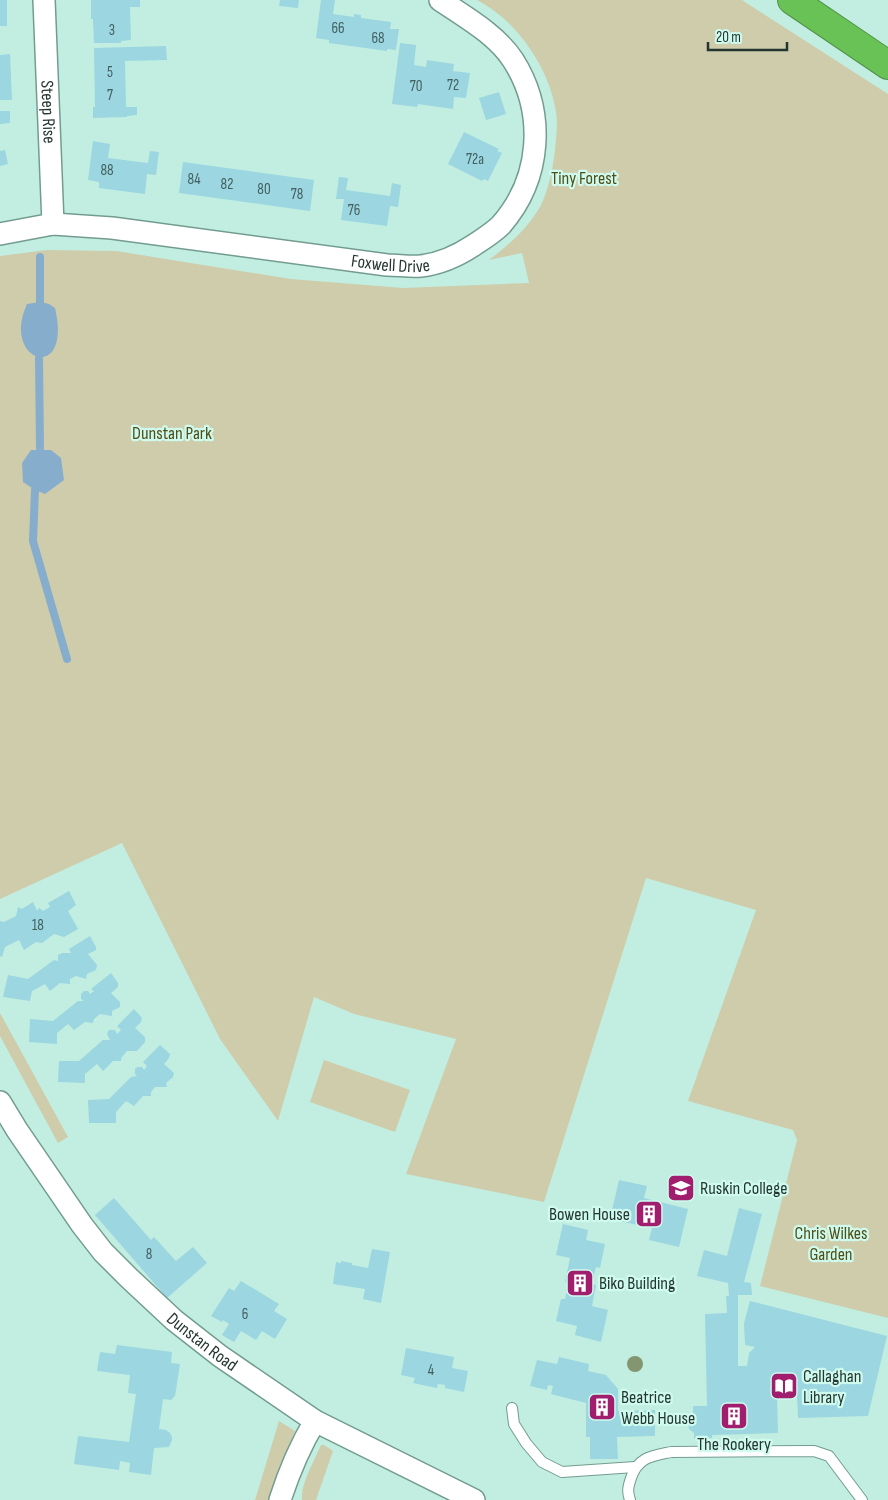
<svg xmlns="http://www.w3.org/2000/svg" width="888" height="1500" viewBox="0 0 888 1500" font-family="'Sofia Sans Condensed',sans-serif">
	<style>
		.green { fill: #ceccab }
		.water { fill: #87adcd }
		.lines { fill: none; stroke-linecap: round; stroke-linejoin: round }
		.stream { stroke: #87adcd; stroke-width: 8 }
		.building { fill: #9bd6e1 }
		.lane-casing { stroke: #739c90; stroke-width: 12 }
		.street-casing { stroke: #739c90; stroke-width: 24 }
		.highway-casing { stroke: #519149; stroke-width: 30 }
		.lane { stroke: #fff; stroke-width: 10 }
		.street { stroke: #fff; stroke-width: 21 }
		.highway { stroke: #69c256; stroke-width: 28 }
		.tree { fill: #839571 }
		.labels { text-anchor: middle; stroke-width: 4.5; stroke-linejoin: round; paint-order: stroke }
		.number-label { font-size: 15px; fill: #425e5d }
		.street-label { font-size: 18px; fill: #253631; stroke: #cffbee }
		.park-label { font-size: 18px; fill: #504d16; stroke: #cffbee }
		.poi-label { font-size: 18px; fill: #253631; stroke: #cffbee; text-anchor: start }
	</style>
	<rect width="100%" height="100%" fill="#c2eee1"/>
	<g class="green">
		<path d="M 477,0 L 742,0 L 888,94 L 888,1318 L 760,1286 L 797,1140 L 793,1130 L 688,1101 L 756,910 L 646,878 L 544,1202 L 406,1174 L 456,1039 L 354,1014 L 314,997 L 278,1121 L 220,1039 L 122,843 L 0,899 L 0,256 L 47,250 L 116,251 L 291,279 L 403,288 L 529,283 L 522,253 L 489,260 C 509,245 529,227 541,205 C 549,188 553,168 555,150 C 556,138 558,124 556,112 C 551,76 526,35 497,13 C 491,8 484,4 477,0 Z"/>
		<polygon points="0,1013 68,1137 58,1143 0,1036"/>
		<polygon points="324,1060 410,1090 395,1132 310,1102"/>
		<polygon points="279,1421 295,1431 268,1500 255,1500"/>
		<path d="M 321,1445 L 324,1445 L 333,1451 L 316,1500 L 302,1500 C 301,1482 314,1462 321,1445 Z"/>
	</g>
	<g class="water">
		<path d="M 40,302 L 49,304 L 55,308 C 73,384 0,363 27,304 Z"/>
		<polygon points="31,450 51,450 61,458 64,480 45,494 35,490 23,482 22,463"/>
	</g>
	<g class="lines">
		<g class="stream">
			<polyline points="40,257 40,302"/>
			<polyline points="39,358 40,448"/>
			<polyline points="35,490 33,541 67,659"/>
		</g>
	</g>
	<g class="building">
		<rect x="0" y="0" width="7" height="26"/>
		<polygon points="91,0 140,0 140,7 130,7 131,40 121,41 121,43 94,43 93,19 91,19"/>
		<polygon points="280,0 299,0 298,8 279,6"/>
		<polygon points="321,0 335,0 333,14 354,17 354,14 361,15 361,18 391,22 390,29 399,29 396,50 387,49 387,51 329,43 329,40 316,38"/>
		<polygon points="400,43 416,45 414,65 426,67 427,60 454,64 453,71 470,73 466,98 454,97 453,109 418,104 417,107 392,104"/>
		<polygon points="166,46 167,60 125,61 126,107 137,107 137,115 127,116 127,117 93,118 93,107 95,107 94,48"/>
		<polygon points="10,54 12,100 0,100 0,55"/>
		<polygon points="499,92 506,114 486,120 479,98"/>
		<polygon points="0,111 10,111 10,123 0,124"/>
		<polygon points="464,132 499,149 497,151 502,153 488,181 484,179 482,181 448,164"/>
		<polygon points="93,141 110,144 108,158 148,163 150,151 159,152 156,175 147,174 145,194 99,188 99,182 88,180"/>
		<polygon points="5,150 8,164 0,166 0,151"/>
		<polygon points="183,162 314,180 310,211 179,193"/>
		<polygon points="339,177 348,178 346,190 390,196 392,183 401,185 398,207 390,206 387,226 341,220 344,199 336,199"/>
		<polygon points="69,891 76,905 68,911 78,929 64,937 54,934 42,943 36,942 24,950 19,940 5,947 2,957 0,956 0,921 4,922 16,916 18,907 22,909 33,902 37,911 39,908 43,911 50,907 48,903"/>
		<polygon points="90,936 96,947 96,950 88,954 97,965 96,970 87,974 86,979 76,976 70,979 70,984 60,983 50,991 45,984 32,991 30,1001 3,997 8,975 28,979 54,960 58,961 58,955 62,953 71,953 69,949"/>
		<polygon points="111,973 118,983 118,987 111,993 120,1002 120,1007 112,1011 112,1016 100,1014 94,1019 93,1023 85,1022 74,1030 68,1024 57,1033 57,1044 29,1042 30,1019 53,1021 78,1001 84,1001 81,999 81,994 84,991 88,991 90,994 94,991 91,989"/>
		<polygon points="134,1009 142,1018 141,1022 135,1028 145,1037 145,1042 137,1051 127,1051 121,1058 121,1061 113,1061 103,1071 97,1064 85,1074 85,1083 58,1082 59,1061 79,1061 103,1040 110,1040 107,1034 109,1030 115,1030 117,1034 121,1030 117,1026"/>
		<polygon points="160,1045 170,1054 169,1058 164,1064 174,1073 173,1077 166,1083 167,1087 155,1087 151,1092 151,1096 143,1096 134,1106 126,1101 116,1112 116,1123 89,1123 88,1100 109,1099 131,1077 137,1076 135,1074 135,1069 137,1067 142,1067 144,1070 147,1066 143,1062"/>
		<polygon points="619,1180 647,1186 644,1198 688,1209 679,1247 649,1240 652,1228 610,1219"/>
		<polygon points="114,1198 151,1240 154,1237 176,1261 193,1247 207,1263 167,1298 95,1215"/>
		<polygon points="739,1208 762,1214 744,1282 751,1283 752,1295 738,1295 738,1366 747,1366 749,1353 755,1347 745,1345 744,1323 750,1301 887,1336 868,1416 798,1418 797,1395 777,1396 778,1433 712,1435 712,1438 694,1439 694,1433 689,1429 688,1418 693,1414 693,1406 707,1406 705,1314 727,1313 726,1296 729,1296 728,1283 697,1276 704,1250 727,1256"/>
		<polygon points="563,1224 588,1230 586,1240 605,1244 600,1268 596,1267 592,1284 596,1285 592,1306 608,1310 601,1342 575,1335 577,1326 556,1321 561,1299 565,1299 569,1283 565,1282 570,1258 556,1255"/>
		<polygon points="372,1249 390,1252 381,1303 363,1299 365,1289 333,1284 336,1262 341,1263 341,1261 352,1263 352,1265 368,1268"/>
		<polygon points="241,1281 279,1304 274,1311 287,1319 275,1339 262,1331 256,1340 241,1331 234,1342 222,1335 229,1324 223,1320 222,1322 211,1316 229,1288 234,1291"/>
		<polygon points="117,1345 172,1352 171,1363 180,1364 175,1396 171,1400 163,1399 159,1429 166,1430 170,1433 172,1437 172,1440 169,1447 154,1448 151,1475 129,1472 130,1463 120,1461 119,1470 74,1464 78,1436 129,1442 136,1394 128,1393 130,1375 97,1371 100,1352 115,1354"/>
		<polygon points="406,1348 454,1357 452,1368 468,1371 464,1392 445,1388 445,1385 438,1384 437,1388 413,1383 415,1378 401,1375"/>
		<polygon points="559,1357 589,1364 588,1371 606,1375 618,1389 618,1411 655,1410 655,1436 617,1437 618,1459 590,1459 590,1437 586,1437 586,1403 551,1394 553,1386 548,1385 547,1390 530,1386 537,1360 557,1364"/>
	</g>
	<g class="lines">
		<g class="lane-casing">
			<g id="lane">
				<polyline points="512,1408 514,1424 526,1443 542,1462 562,1472 635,1467"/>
				<path d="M 630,1500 C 627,1491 628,1487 631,1478 C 638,1457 652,1456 671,1452 L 814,1451 L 829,1456 L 862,1500"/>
			</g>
		</g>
		<g class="street-casing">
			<g id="street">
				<path id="s1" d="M 44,0 L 53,224"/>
				<path id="s2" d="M 0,234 L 53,224 L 112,228 L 387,265 C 398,265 410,267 421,266 C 439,264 459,255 474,245 C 483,239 493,233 501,225 C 542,178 546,112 513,60 C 496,34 465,17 440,0"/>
				<path id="s3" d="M 0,1102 L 17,1130 L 82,1225 L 103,1252 L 129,1278 L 174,1320 L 220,1356 L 315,1421 L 474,1500"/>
				<path d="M 280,1500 C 289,1472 300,1446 315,1421"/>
			</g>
		</g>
		<g class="highway-casing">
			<polyline id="highway" points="792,0 888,65"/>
		</g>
		<use href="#lane" class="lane"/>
		<use href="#street" class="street"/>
		<use href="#highway" class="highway"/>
	</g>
	<circle class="tree" cx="635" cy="1364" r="8"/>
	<defs>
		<g id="university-square" transform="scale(1.4375)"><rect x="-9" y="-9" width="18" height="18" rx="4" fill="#a11d6d" stroke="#cffbee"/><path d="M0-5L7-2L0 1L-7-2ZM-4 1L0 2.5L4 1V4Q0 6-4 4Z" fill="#fff"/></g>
		<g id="building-square" transform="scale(1.4375)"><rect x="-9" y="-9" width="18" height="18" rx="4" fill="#a11d6d" stroke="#cffbee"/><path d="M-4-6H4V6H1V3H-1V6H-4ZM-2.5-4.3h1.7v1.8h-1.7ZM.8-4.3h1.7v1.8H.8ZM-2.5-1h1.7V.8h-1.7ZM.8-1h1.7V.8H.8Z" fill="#fff"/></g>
		<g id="library-square" transform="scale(1.4375)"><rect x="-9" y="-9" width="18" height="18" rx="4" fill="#a11d6d" stroke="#cffbee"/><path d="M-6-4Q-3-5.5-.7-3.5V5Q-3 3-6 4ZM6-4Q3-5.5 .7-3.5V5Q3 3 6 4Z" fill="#fff"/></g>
	</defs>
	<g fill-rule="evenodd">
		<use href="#university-square" x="681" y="1188"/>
		<use href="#building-square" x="649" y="1214"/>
		<use href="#building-square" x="580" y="1283"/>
		<use href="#library-square" x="784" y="1386"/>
		<use href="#building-square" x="602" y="1407"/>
		<use href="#building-square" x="734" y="1416"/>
	</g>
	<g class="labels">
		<g class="number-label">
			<text x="338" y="33">66</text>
			<text x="112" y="35">3</text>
			<text x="378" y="43">68</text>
			<text x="110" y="77">5</text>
			<text x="453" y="90">72</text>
			<text x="416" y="91">70</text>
			<text x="110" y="100">7</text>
			<text x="475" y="164">72a</text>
			<text x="107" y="175">88</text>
			<text x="194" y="184">84</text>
			<text x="227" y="189">82</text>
			<text x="264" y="194">80</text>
			<text x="297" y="199">78</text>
			<text x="354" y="215">76</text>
			<text x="38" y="930">18</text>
			<text x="149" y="1259">8</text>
			<text x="245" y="1319">6</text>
			<text x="431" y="1375">4</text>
		</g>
		<g class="street-label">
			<text dy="6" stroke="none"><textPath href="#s1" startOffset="112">Steep Rise</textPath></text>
			<text dy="6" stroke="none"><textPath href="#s2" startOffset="394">Foxwell Drive</textPath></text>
			<text dy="6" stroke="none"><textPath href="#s3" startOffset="316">Dunstan Road</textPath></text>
		</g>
		<g class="park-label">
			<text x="584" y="184">Tiny Forest</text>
			<text x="172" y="439">Dunstan Park</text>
			<text x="831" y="1239">Chris Wilkes<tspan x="831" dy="21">Garden</tspan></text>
		</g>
		<g class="poi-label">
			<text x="700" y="1194">Ruskin College</text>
			<text x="630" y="1220" text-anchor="end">Bowen House</text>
			<text x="599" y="1289">Biko Building</text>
			<text x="803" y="1382">Callaghan<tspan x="803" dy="21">Library</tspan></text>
			<text x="621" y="1403">Beatrice<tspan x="621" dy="21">Webb House</tspan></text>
			<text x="734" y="1450" text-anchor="middle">The Rookery</text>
		</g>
	</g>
	<path d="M708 42v8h79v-8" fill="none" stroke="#253631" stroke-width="2.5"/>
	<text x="716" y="42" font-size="15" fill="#253631" stroke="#cffbee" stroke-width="4" paint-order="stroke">20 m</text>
</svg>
